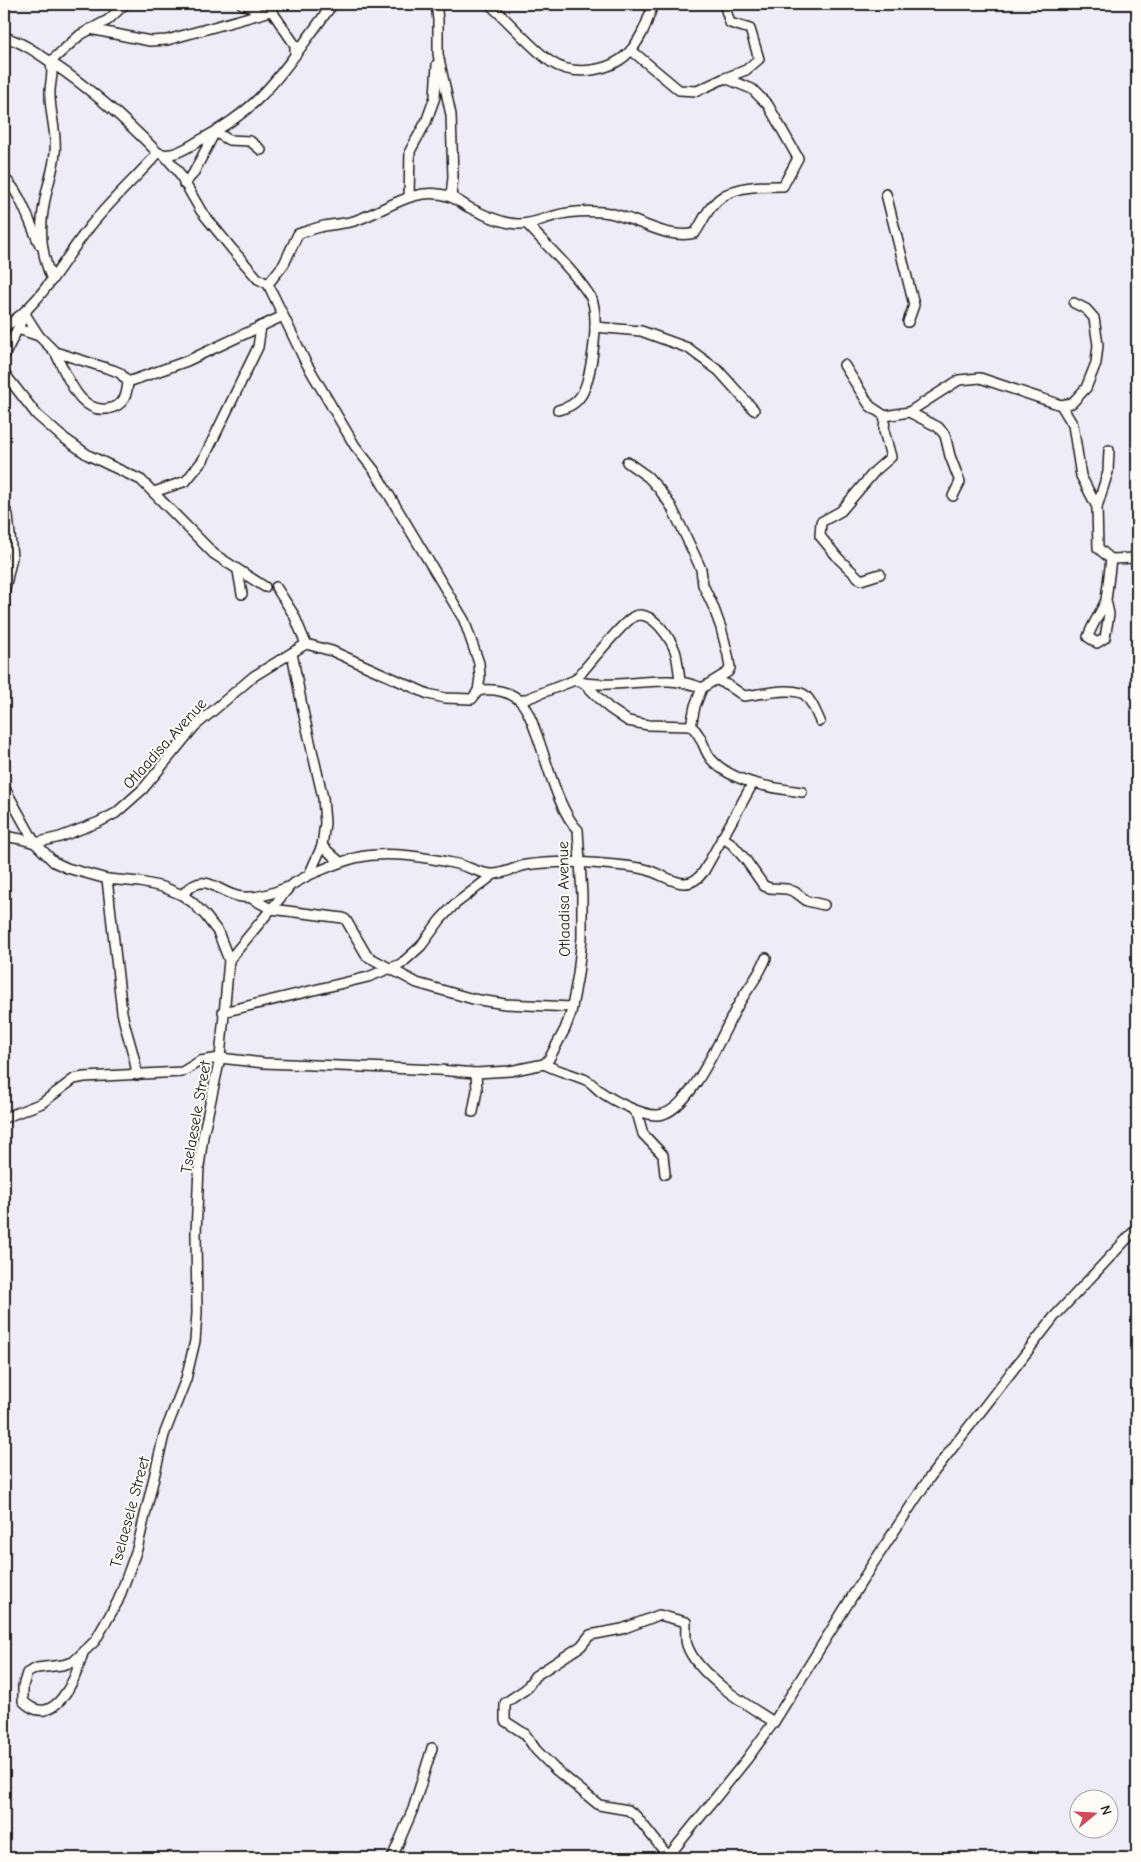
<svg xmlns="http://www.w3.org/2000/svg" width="1141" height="1862" viewBox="0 0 1141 1862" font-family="'Comic Neue',sans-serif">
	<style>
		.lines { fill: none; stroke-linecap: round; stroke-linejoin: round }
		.street-casing { stroke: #1c1c1c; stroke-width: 12 }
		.street { stroke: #fdfcf7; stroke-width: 9 }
		.labels { text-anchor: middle; stroke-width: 4; stroke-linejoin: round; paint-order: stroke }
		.street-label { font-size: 16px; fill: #1c1c1c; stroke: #fdfcf7 }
	</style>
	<rect width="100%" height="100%" fill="#edecf7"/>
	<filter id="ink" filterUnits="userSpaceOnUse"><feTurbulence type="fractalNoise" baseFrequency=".02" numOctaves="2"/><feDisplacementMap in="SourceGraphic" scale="10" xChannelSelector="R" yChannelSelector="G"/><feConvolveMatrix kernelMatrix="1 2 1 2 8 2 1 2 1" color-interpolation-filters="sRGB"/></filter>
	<g filter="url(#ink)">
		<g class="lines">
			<g class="street-casing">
				<g id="street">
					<polyline points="242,4 251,7 260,14"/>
					<polyline points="267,4 295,45 295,53"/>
					<polyline points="436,4 438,20 438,54 451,115 453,177 451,197"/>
					<path d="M 489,4 C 510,22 529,46 551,62 C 575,78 614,71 632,49 C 643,35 648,20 653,4"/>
					<polyline points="724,4 730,23 750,29 759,59 746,70 725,78"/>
					<polyline points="90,29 150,41 167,40 271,11"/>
					<path d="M 4,37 C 22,42 36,52 52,63 C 91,89 125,119 158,153 C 172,158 185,149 197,142 C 220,129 243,115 262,95 C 288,69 310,33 333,4"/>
					<polyline points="165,156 178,171 201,211 232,249 258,279 268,284 305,361 355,446 374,470 464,620 479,663 480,677 478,691"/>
					<path d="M 4,178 C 21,192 30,225 40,245"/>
					<polyline points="184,184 193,174 215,132 229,140 250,141 261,150"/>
					<polyline points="886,194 914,305 908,322"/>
					<polyline points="409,196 410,151 426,122 435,97 437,64"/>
					<path d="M 527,224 C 548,247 573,270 590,296 C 601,312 592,377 582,394 C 576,404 569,407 558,410"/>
					<path d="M 52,280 C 39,248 39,224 47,190 C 50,178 54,166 55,153 C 57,133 50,115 50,95 C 49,85 55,71 50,62 L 80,35 L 108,20 L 125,4"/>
					<path d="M 268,284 L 284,264 L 298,234 C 307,231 315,228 324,226 C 333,224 344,224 354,221 C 386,211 415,184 451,197 C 458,200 464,205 470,208 C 484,215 502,223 517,224 C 530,225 542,219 554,216 C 570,211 587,211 603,212 C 633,215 666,241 695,233 C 701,225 705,214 712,206 C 729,185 758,186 783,186 L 798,158 L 768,105 L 752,89 L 725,78 L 697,91 L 679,90 L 631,50"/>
					<polyline points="25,314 39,336"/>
					<path d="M 4,327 C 42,304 61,263 88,229 C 109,202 135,179 158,153"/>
					<polyline points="595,327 641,331 688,348 719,371 754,410"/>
					<polyline points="18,329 39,336 55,352"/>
					<path d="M 55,352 L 113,370 L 120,373 L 128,382 C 127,393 125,403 114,407 C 81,420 67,375 55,352 Z"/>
					<polyline points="4,356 27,310"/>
					<polyline points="844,365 870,406 885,416 909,412 959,380 980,378 1061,405 1073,425 1081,476 1097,507 1098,548 1111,559 1137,558"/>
					<polyline points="4,373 37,415 61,436 88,455 141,480 214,554 265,587"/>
					<polyline points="128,382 187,361 283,316"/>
					<polyline points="1061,405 1072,403 1086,388 1096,363 1098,345 1094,318 1086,309 1074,303"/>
					<polyline points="909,412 938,427 945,435 950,456 960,482 953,496"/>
					<path d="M 627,462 L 648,477 L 659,489 L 671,506 L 688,541 L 701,569 L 703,585 L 713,606 L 721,628 L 728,655 L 730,668 L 728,672 L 702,688 L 695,706 L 691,726 C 703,736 703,749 711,759 C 732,783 773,788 802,792"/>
					<polyline points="154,492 186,481 203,460 258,347 261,326"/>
					<polyline points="4,507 8,515 12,557 4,593"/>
					<polyline points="1097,507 1108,472 1109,450"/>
					<polyline points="238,571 242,594"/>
					<polyline points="880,574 861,580 839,559 820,536 821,522 841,511 875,471 891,457 884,431 885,416"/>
					<polyline points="276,587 294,615 306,644"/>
					<path d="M 1106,600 C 1101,613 1092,624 1088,637 L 1097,643 L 1105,638 L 1109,614 L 1106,600 L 1111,559"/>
					<path d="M 575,680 C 585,669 624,620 635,616 C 652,609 673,641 676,654 C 678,663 679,672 680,681"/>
					<path d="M 717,680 L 728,685 L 744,696 C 758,695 796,685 806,696 C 813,703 816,713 820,721"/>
					<path d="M 585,683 C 625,689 665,672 702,688"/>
					<polyline points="521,701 575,680 584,683 609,708 628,721 648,725 691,726"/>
					<path d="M 4,787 L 35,843 L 54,862 L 67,868 L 107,879 L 140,882 L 163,887 L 182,895 L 192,902 L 205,915 L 218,932 L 229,960 L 220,1058 L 203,1136 L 199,1167 L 196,1233 L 197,1313 L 195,1341 L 186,1379 L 164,1435 L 137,1549 L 118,1601 L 95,1641 L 73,1662 L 62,1665 L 37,1668 L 27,1673 L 23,1686 L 23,1701 C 54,1732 76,1678 83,1653"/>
					<path d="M 4,836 L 21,839 L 35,843 L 60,837 L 99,822 L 116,813 L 143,789 L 195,726 L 254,676 L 306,644 L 332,651 L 428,694 L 445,698 L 472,699 L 478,691 C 492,688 512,691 522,703 C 528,711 532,721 535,730 C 546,757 558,811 578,830 L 582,895 L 582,938 L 578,974 L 571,1013 L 565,1029 L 549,1059 L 544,1064 L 510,1071 L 476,1073 L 439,1070 L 264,1063 L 220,1058 L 200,1061 L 182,1072 L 84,1077 L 74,1079 L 42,1103 L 4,1118"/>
					<polyline points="722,837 732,844 745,859 764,886 770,888 787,889 795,892 807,901 824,905"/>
					<polyline points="322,846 340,862"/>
					<path d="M 309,875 C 324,869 339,862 355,858 C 387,850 425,857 457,864 C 467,866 483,875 493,874 C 504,874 516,867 526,865 C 559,860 592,862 625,866 C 632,867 641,868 648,870 C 669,877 687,895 704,871 L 753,783"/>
					<path d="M 107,879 L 122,1012 C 126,1034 135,1054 137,1075"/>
					<path d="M 182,895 C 207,868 216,894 242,897 C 257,899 274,893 288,887"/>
					<polyline points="249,897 271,909 343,918 346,920 367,956 417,983 473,999 505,1004 572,1007"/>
					<polyline points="229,960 291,885 309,875 322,846 325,823 323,798 303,711 292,653"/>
					<polyline points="223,1012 368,977 401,964 421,946 440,920 454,905 493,875"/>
					<path d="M 544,1064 C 557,1071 572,1074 586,1080 C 592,1083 596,1088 601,1092 C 614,1101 643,1116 658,1115 C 690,1113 722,1034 737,1007 C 746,990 759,977 766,958"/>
					<polyline points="633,1110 638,1116 643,1134 663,1155 665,1174"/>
					<polyline points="473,1112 477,1090 476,1073"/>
					<path d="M 668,1856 L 636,1816 L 628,1810 L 599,1805 L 555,1769 L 536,1750 L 525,1734 L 505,1721 L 505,1703 L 526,1689 L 535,1676 L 581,1646 L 590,1635 L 622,1629 L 659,1615 L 686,1622 C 686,1629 685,1639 687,1645 C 697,1675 748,1706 774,1722"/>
					<polyline points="392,1858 413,1809 432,1748"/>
					<polyline points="667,1858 747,1759 774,1722 870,1568 930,1477 1054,1317 1137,1228"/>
				</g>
			</g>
			<use href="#street" class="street"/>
		</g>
	</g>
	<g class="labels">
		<g class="street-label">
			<text transform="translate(164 743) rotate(-48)" y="6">Otlaadisa Avenue</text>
			<text transform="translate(563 899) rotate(-91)" y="6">Otlaadisa Avenue</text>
			<text transform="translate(195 1117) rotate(-80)" y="6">Tselaesele Street</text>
			<text transform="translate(129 1512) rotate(-75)" y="6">Tselaesele Street</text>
		</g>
	</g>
	<rect width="1141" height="1862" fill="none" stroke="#fdfcf7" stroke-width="20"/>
	<rect x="10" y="10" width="1121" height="1842" fill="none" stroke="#1c1c1c" stroke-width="2" filter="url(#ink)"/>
	<g transform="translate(1094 1814) rotate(72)"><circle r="24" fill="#fdfcf7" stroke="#a3a29f"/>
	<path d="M0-4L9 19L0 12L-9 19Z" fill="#d1495b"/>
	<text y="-8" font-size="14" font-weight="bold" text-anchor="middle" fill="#1c1c1c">N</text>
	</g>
</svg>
